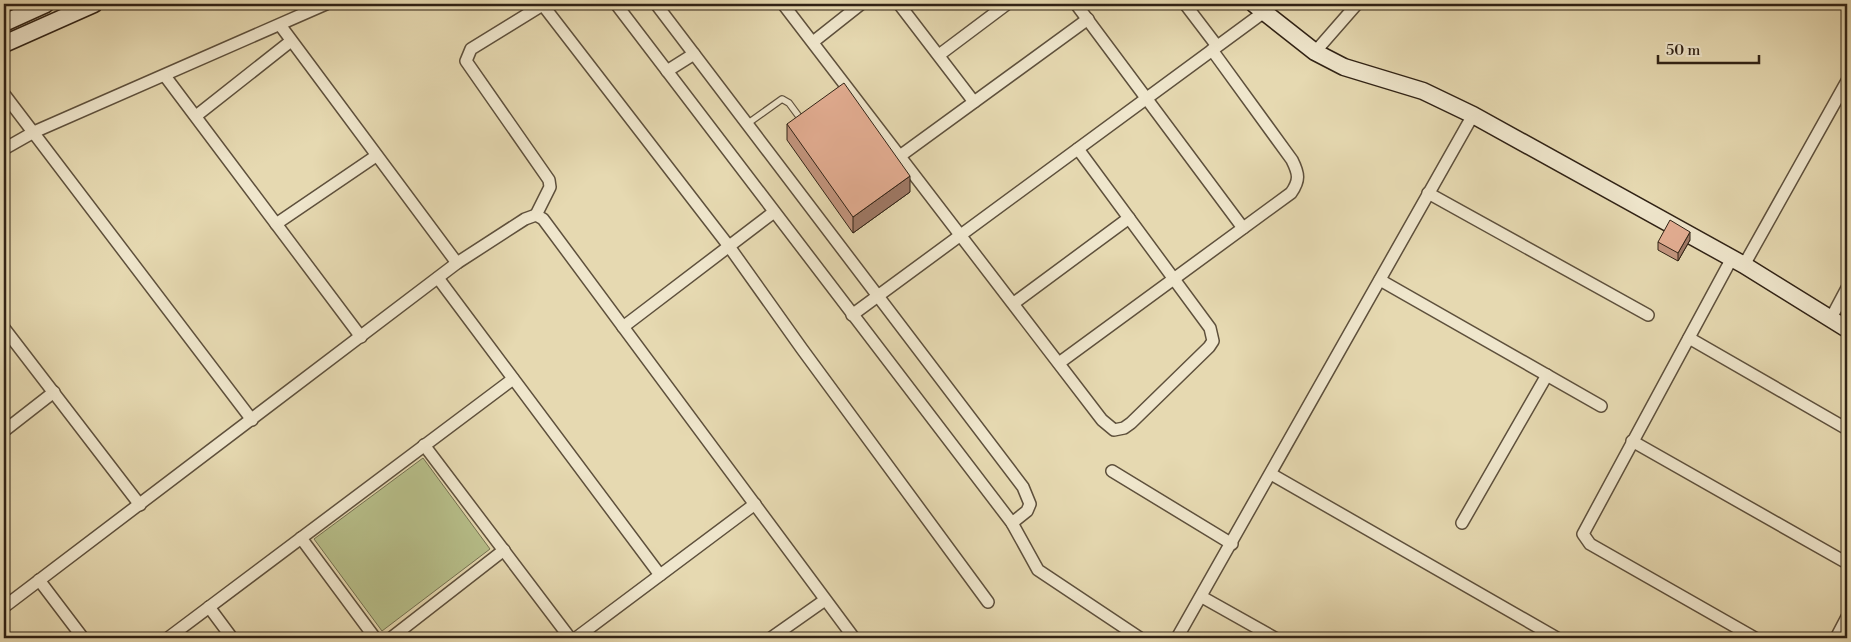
<svg xmlns="http://www.w3.org/2000/svg" width="1851" height="642" viewBox="0 0 1851 642" font-family="'Libre Bodoni',serif">
	<style>
		.green { fill: #b7bf8a; stroke: #747050 }
		.lines { fill: none; stroke-linecap: round; stroke-linejoin: round }
		.lane-casing { stroke: #5e503c; stroke-width: 8 }
		.street-casing { stroke: #5e503c; stroke-width: 14 }
		.secondary-casing { stroke: #302215; stroke-width: 19 }
		.lane { stroke: #efe6cc; stroke-width: 5.5 }
		.street { stroke: #efe6cc; stroke-width: 11 }
		.secondary { stroke: #efe6cc; stroke-width: 16 }
		.wall { fill: #c3957e; stroke: #302215 }
		.shaded-wall { fill: #9f7966; stroke: #302215 }
		.building { fill: #e3ad92; stroke: #302215 }
	</style>
	<rect width="100%" height="100%" fill="#e6d9b1"/>
	<filter id="stains"><feTurbulence type="fractalNoise" baseFrequency=".004" numOctaves="4"/><feColorMatrix values="0 0 0 0 .2 0 0 0 0 .09 0 0 0 0 .02 0 0 0 .5 -.17"/></filter>
	<radialGradient id="worn" r=".72"><stop offset=".6" stop-color="#630" stop-opacity="0"/><stop offset="1" stop-color="#630" stop-opacity=".3"/></radialGradient>
	<polygon class="green" points="423,458 490,549 382,631 314,539"/>
	<g class="lines">
		<g class="lane-casing">
			<polyline id="lane" points="747,124 782,99 789,103 803,122"/>
		</g>
		<g class="street-casing">
			<g id="street">
				<polyline points="542,4 728,245 802,349 988,602"/>
				<polyline points="616,4 1012,523 1038,570 1140,638"/>
				<polyline points="656,4 1023,487 1030,504 1027,511 1012,523"/>
				<polyline points="783,4 1102,420 1114,430 1124,428 1131,423 1209,347 1213,341 1210,328 1078,149"/>
				<polyline points="899,4 974,102"/>
				<polyline points="1076,4 1243,228"/>
				<polyline points="1185,4 1217,46"/>
				<polyline points="280,25 457,263"/>
				<polyline points="813,42 861,4"/>
				<polyline points="1315,52 1357,4"/>
				<polyline points="939,55 1007,4"/>
				<polyline points="667,71 694,54"/>
				<polyline points="165,76 361,337"/>
				<polyline points="4,94 252,420"/>
				<polyline points="196,116 291,41"/>
				<polyline points="4,149 34,132 326,4"/>
				<polyline points="900,156 1088,19"/>
				<polyline points="1428,193 1648,315"/>
				<polyline points="536,215 550,187 549,180 466,61 471,49 544,4"/>
				<polyline points="276,224 376,156"/>
				<polyline points="1732,258 1583,534 1590,544 1755,638"/>
				<polyline points="1744,265 1847,81"/>
				<polyline points="438,278 660,575"/>
				<polyline points="1380,280 1601,406"/>
				<polyline points="1014,303 1129,218"/>
				<polyline points="852,315 1264,12"/>
				<polyline points="1830,320 1847,288"/>
				<polyline points="623,327 774,212"/>
				<polyline points="4,328 140,505"/>
				<polyline points="1689,338 1847,429"/>
				<path d="M 1059,363 L 1291,193 C 1300,180 1299,174 1292,160 L 1212,50"/>
				<polyline points="4,431 54,392"/>
				<polyline points="1632,441 1847,563"/>
				<polyline points="424,445 570,638"/>
				<polyline points="1112,471 1232,544"/>
				<polyline points="1271,474 1557,638"/>
				<polyline points="1462,523 1547,375"/>
				<polyline points="301,538 375,638"/>
				<polyline points="39,580 83,638"/>
				<polyline points="1202,597 1275,638"/>
				<polyline points="4,607 457,263 525,219 536,215 543,219 854,638"/>
				<polyline points="209,607 232,638"/>
				<polyline points="168,638 513,379"/>
				<polyline points="391,638 504,550"/>
				<polyline points="576,638 755,504"/>
				<polyline points="771,638 825,600"/>
				<polyline points="1177,638 1473,115"/>
				<polyline points="1836,638 1847,617"/>
			</g>
		</g>
		<g class="secondary-casing">
			<g id="secondary">
				<polyline points="1254,4 1315,52 1344,67 1423,91 1473,115 1744,265 1847,329"/>
				<polyline points="4,23 46,4"/>
				<polyline points="4,44 94,4"/>
			</g>
		</g>
		<use href="#lane" class="lane"/>
		<use href="#street" class="street"/>
		<use href="#secondary" class="secondary"/>
	</g>
	<g class="wall">
		<polygon points="787,124 910,192 853,233 787,140"/>
		<polygon points="1690,240 1678,261 1658,250 1658,242"/>
	</g>
	<g class="shaded-wall">
		<polygon points="910,176 910,192 853,233 853,217"/>
		<polygon points="1690,232 1690,240 1678,261 1678,253"/>
	</g>
	<g class="building">
		<polygon points="844,83 910,176 853,217 787,124"/>
		<polygon points="1670,220 1690,232 1678,253 1658,242"/>
	</g>
	<rect width="1851" height="642" fill="none" stroke="#e6d9b1" stroke-width="20"/>
	<rect x="5" y="5" width="1841" height="632" fill="none" stroke="#302215" stroke-width="2.5"/>
	<rect x="10" y="10" width="1831" height="622" fill="none" stroke="#302215"/>
	<path d="M1658 55v8h101v-8" fill="none" stroke="#302215" stroke-width="2.5"/>
	<text x="1666" y="55" font-size="15" fill="#302215" stroke="#efe6cc" stroke-width="4" paint-order="stroke">50 m</text>
	<rect width="100%" height="100%" filter="url(#stains)"/>
	<rect width="100%" height="100%" fill="url(#worn)"/>
</svg>
